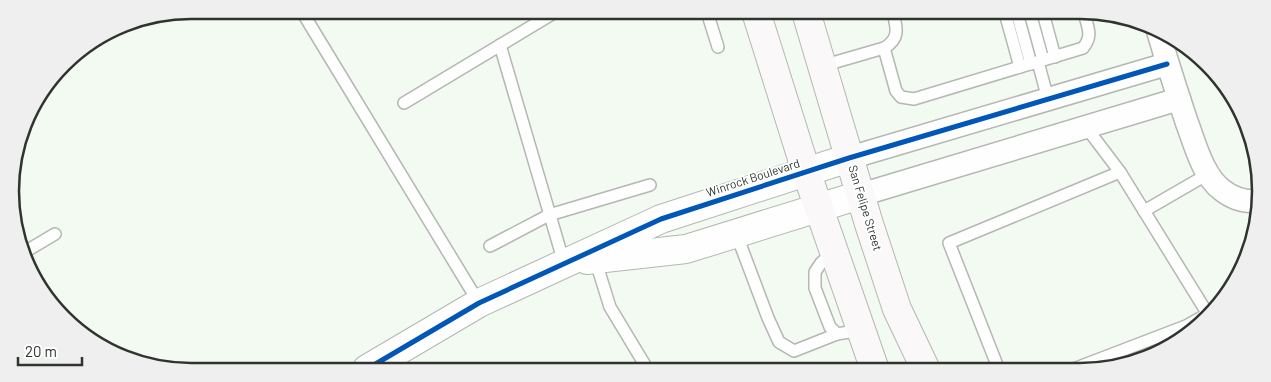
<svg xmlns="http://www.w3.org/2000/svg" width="1271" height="382" viewBox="0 0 1271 382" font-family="Barlow,sans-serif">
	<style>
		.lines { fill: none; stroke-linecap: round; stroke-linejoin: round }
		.service-casing { stroke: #b3b8b2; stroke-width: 14 }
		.minor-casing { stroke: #b3b8b2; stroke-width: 25 }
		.tertiary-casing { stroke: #b3b8b2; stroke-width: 30 }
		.secondary-casing { stroke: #b3b8b2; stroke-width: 30 }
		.service { stroke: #fdfefd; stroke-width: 11 }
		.minor { stroke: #fdfefd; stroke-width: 22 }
		.tertiary { stroke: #fdfefd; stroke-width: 28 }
		.secondary { stroke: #fbf8fa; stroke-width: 28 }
		.cycleway-casing { stroke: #fff; stroke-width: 8 }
		.cycleway { stroke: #0057b8; stroke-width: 5 }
		.labels { text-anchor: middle; stroke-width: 4; stroke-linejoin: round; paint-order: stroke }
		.street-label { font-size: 12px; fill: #2f342f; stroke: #fff }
		.rim { fill: none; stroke: #2f342f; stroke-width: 2.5 }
	</style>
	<rect width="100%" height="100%" fill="#f3faf2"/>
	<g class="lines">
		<g class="service-casing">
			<g id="service">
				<polyline points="301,10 479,303"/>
				<polyline points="707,12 718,47"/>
				<polyline points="1005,13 1020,67"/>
				<polyline points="1017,13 1031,64"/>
				<polyline points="1030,13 1043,60"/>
				<polyline points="1043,13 1055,57"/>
				<polyline points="500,45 564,263"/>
				<path d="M 884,48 L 896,91 L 901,97 L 914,99 L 1083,48 C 1093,36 1088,28 1084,13"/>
				<polyline points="1038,62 1048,99"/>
				<path d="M 822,66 L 884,48 C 900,39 897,28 893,13"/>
				<polyline points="404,103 557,11"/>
				<polyline points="1086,127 1120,172 1209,316"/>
				<polyline points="1144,211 1208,174"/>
				<polyline points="736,233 768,318 779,342 794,351 837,334"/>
				<polyline points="490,246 549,215 650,185"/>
				<polyline points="834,251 821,263 815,272 815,288 830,327 837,334 861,330"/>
				<polyline points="23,253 55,234"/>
				<polyline points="595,259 610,307 648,370"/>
				<polyline points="999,370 949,243 1120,172"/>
				<polyline points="1071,370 1186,326 1207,314"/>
			</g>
		</g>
		<g class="minor-casing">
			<g id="minor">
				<path d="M 1158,31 C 1167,62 1177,93 1187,123 C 1195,144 1203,176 1222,190 C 1232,198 1245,202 1258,201"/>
				<polyline points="849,158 1167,64"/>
				<polyline points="860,195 1179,99"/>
			</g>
		</g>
		<g class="tertiary-casing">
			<g id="tertiary">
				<polyline points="587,260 686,249 860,195"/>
				<polyline points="367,369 479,303 661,219 849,158"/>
			</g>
		</g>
		<g class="secondary-casing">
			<g id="secondary">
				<polyline points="756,12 806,171 875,370"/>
				<polyline points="806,12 869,224 897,309 926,370"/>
			</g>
		</g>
		<use href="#service" class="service"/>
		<use href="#minor" class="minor"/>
		<use href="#tertiary" class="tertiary"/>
		<use href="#secondary" class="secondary"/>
		<g class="cycleway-casing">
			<polyline id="cycleway" points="367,369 479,303 661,219 849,158 1167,64"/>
		</g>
		<use href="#cycleway" class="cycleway"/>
	</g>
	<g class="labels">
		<g class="street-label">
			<text transform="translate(753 178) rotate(-18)" y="4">Winrock Boulevard</text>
			<text transform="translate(865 208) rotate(73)" y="4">San Felipe Street</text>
		</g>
	</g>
	<path d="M0 0H1271V382H0ZM191 19H1080A172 172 0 0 1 1252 191V191A172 172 0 0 1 1080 363H191A172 172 0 0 1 19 191V191A172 172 0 0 1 191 19Z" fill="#eeefee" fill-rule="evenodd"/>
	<path class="rim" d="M191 19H1080A172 172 0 0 1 1252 191V191A172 172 0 0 1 1080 363H191A172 172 0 0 1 19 191V191A172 172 0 0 1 191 19Z"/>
	<path d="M18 357v8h64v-8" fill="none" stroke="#2f342f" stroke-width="2.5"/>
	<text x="25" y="357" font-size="15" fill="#2f342f" stroke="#ffffff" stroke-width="4" paint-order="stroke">20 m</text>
</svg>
